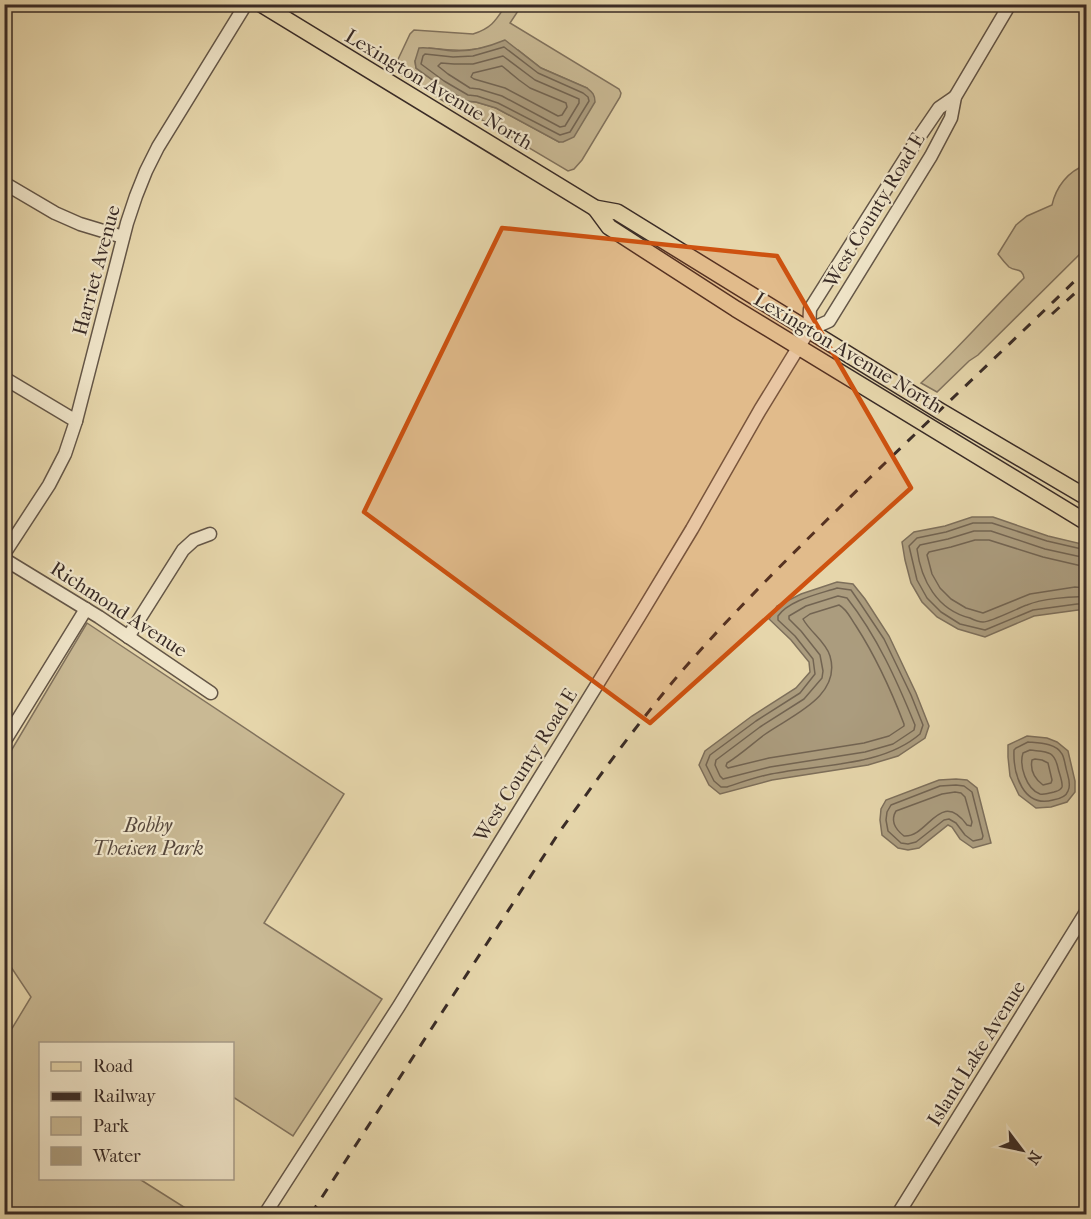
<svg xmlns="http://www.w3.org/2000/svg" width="1091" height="1219" viewBox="0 0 1091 1219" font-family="'IM FELL French Canon',serif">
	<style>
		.green { fill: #c9b994; stroke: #81725d; stroke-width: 1.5; fill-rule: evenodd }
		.water { fill: #ab9c7e; stroke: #7d6f5b; stroke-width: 1.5 }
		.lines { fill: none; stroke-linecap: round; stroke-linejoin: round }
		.shore { stroke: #726452; stroke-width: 1.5 }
		.minor-casing { stroke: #645647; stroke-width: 15 }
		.major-casing { stroke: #392b26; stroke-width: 18 }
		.minor { stroke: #efe4c8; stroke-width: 12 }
		.major { stroke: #e6d6ab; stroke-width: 15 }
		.rail { stroke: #392b26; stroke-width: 3; stroke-dasharray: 10 10; stroke-linecap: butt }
		.marked { fill: #ce5210; fill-opacity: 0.2; stroke: #ce5210; stroke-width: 4.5; stroke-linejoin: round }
		.labels { text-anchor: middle; stroke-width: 4.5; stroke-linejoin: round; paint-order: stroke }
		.street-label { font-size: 20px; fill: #392b26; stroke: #efe4c8 }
		.park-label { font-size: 20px; font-style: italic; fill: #56473c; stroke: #efe4c8 }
	</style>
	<rect width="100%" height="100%" fill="#e6d6ab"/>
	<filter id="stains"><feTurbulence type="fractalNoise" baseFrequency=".00333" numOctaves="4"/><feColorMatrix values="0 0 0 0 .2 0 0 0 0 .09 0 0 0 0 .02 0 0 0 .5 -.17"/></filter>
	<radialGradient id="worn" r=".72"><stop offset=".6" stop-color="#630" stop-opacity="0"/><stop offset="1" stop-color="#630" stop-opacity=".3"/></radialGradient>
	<g class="green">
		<path d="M 506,5 L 522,5 L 510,23 L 619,89 L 621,93 L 620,97 L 582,160 L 574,169 L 568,171 L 455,104 L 453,107 L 393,70 L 410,34 L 414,30 L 473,34 C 492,28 496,20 506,5 ZM 487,47 L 518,50 L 541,68 L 587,88 L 559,142 L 496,108 L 476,102 L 466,101 L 441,86 L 416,68 L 415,61 L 429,48 C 449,50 467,52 487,47 Z"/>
		<path d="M 1086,165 L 1086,248 L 978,355 L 969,361 L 937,392 L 921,383 C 957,350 989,313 1024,278 C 1022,267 1016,272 1009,267 C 1005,263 1001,258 998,254 L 1016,225 L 1027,216 L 1052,205 C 1056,187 1068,171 1086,165 Z"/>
		<polygon points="87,623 344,794 264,923 382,999 293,1136 233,1097 232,1044 40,1044 40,1178 142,1179 141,1180 195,1214 5,1214 5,1040 31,997 5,958 5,761"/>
	</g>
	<g class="water">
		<path d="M 505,40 L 541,68 L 587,88 C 592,92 595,94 595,102 L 574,137 L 563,142 L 559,142 L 496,108 L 476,102 L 466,101 L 441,86 L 416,68 L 415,61 L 419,48 C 431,47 441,50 453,51 C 472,52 488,47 505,40 Z"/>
		<polygon points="972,517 993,517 1048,536 1086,545 1086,610 1078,610 1034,616 985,637 958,629 937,617 922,602 911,583 905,560 902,542 914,532 945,526"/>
		<polygon points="837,582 853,584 865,599 889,636 916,693 929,726 925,738 898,756 868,765 772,780 720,794 709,785 699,765 705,751 752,716 796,688 810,672 809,662 791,640 769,619 777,606 801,594"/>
		<polygon points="1027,736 1047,738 1057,742 1068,751 1075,781 1075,792 1067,802 1051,807 1036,808 1019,795 1010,776 1008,757 1008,745"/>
		<polygon points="956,779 967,780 977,788 991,843 973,848 960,839 952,827 948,825 919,848 908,850 898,848 882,835 880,820 881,809 886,800 939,780"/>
	</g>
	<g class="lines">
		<g class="shore">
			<polygon points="504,47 538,73 583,93 588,97 589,101 570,132 560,135 498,103 477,96 468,95 444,81 421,64 423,56 425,54 453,57 473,56"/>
			<polygon points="503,56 535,80 579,99 579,103 565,126 560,127 502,96 479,89 470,88 448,74 438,66 441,63 454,64 473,64"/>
			<polygon points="502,66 519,80 530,88 566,103 567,107 562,115 558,116 505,88 474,79 471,77 473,73"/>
			<polyline points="1086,550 1047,541 992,523 973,523 946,532 917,538 909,546 917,580 927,598 941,612 960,624 985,630 1033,610 1077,604 1086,604"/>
			<path d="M 1086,558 L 1045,549 L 991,531 L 974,531 L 948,539 L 920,545 L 917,549 C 921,580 937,610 970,618 C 974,620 979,622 983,622 C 991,622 1018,608 1027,605 C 1041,599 1071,596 1086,597"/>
			<polyline points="1086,567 1043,557 989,540 975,540 951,547 929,552 927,555 932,574 940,588 951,599 966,608 983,613 1030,594 1075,587 1086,588"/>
			<path d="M 837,588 L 851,590 L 860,603 L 884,639 L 911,695 L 923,725 L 920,734 C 882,767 819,764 771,774 C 756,777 742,782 727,787 L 721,787 L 714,781 L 706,765 L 710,755 L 756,721 L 800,693 L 815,674 L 813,659 L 795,636 L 778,620 L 778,616 C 789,600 819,594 837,588 Z"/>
			<path d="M 838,596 L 847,598 C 877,636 897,681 915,725 L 914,730 L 893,744 L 865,752 L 770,767 L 723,779 L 720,776 L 715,765 L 716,760 L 760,727 L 804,699 L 822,678 L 823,671 L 820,655 L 801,631 L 789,619 L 789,616 L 806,606 Z"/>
			<path d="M 839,605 C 847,609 851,619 856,626 C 876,657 891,690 904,724 L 904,726 L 889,736 L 864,743 L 769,758 L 728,768 L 726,766 L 727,763 C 740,755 752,744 764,735 C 790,716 842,697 830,656 C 826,642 810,632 803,619 L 810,614 Z"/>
			<path d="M 1028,742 C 1039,743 1056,743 1062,754 C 1064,757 1065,764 1066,768 C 1067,774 1072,784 1068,791 C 1066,797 1059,799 1053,800 C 1023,808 1013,774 1014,750 L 1016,748 Z"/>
			<path d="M 1030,750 C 1047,752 1054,750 1058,768 C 1059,773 1063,782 1062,787 C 1060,791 1057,791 1054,792 C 1050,793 1044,795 1040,794 C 1026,789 1019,765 1023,753 Z"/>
			<path d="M 1035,759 L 1042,760 L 1048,763 L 1052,780 L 1051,783 L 1043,785 C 1035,779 1030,770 1032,760 Z"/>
			<polygon points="956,785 964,786 972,792 983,836 982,839 973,841 965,835 956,823 949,819 944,820 916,842 908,844 901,843 888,831 886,820 887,812 891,805 940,786"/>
			<path d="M 955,792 L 961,793 L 965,797 L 972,822 L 971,826 L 967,825 C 940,788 928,838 904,836 C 895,829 890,821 896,811 L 942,794 Z"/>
		</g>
		<g class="minor-casing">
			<g id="minor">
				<polyline points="4,183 55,213 80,224 123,237"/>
				<polyline points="809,330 829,321 931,156 951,118 955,97 1010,4"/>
				<polyline points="4,378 76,421"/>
				<polyline points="4,554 49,485 65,454 76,421 127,223 136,196 146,171 158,147 246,4"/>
				<polyline points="4,559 99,617 211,693"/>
				<polyline points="128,637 183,550 194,540 210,534"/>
				<polyline points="4,742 86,609"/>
				<polyline points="265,1214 399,1006 640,615 692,529 760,410 809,330 810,309 915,143 939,108 955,97"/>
				<polyline points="898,1214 1086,912"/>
			</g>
		</g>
		<g class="major-casing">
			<g id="major">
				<polyline points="261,4 595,208 617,212 940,411 1086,497"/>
				<polyline points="595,208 609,227 736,309 1086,522"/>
			</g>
		</g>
		<use href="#minor" class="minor"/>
		<use href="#major" class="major"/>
		<g class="rail">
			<polyline points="1052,314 1086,283"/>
			<path d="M 311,1214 L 558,834 C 597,779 637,724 681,672 C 730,616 782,564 835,512 C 918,430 1003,351 1086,270"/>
		</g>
	</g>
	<path class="marked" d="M 502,228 L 777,256 L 911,488 L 650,723 L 364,512 Z"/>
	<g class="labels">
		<g class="street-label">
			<text transform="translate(439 89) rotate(31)" y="7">Lexington Avenue North</text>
			<text transform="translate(874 210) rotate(-59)" y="7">West County Road E</text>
			<text transform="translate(96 270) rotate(-75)" y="7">Harriet Avenue</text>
			<text transform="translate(848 352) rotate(31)" y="7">Lexington Avenue North</text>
			<text transform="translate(119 609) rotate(33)" y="7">Richmond Avenue</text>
			<text transform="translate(525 765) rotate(-58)" y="7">West County Road E</text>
			<text transform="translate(976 1053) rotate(-58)" y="7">Island Lake Avenue</text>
		</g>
		<g class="park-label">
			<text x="148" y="832">Bobby<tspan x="148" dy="23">Theisen Park</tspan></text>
		</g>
	</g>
	<rect width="1091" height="1219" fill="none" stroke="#e6d6ab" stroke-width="24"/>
	<rect x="6" y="6" width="1079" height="1207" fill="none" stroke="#392b26" stroke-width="3"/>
	<rect x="12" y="12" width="1067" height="1195" fill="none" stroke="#392b26" stroke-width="1.5"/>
	<rect x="39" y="1042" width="195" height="138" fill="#efe4c8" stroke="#a69a87" stroke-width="1.5"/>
	<rect x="51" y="1062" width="30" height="9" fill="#e6d6ab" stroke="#a69a87" stroke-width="1.5"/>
	<text x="93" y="1072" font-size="18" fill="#392b26">Road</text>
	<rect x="51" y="1092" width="30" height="9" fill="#392b26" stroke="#a69a87" stroke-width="1.5"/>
	<text x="93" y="1102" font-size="18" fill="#392b26">Railway</text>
	<rect x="51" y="1117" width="30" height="18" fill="#c9b994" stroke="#a69a87" stroke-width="1.5"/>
	<text x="93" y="1132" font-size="18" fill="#392b26">Park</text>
	<rect x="51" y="1147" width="30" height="18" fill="#ab9c7e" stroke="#a69a87" stroke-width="1.5"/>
	<text x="93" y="1162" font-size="18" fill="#392b26">Water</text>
	<g transform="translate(1022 1150) rotate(122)" stroke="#efe4c8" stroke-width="4.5" paint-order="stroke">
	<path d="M0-4.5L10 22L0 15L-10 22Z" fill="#392b26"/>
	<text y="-9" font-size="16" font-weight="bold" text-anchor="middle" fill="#392b26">N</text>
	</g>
	<rect width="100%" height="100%" filter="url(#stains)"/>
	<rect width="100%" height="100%" fill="url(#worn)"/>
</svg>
